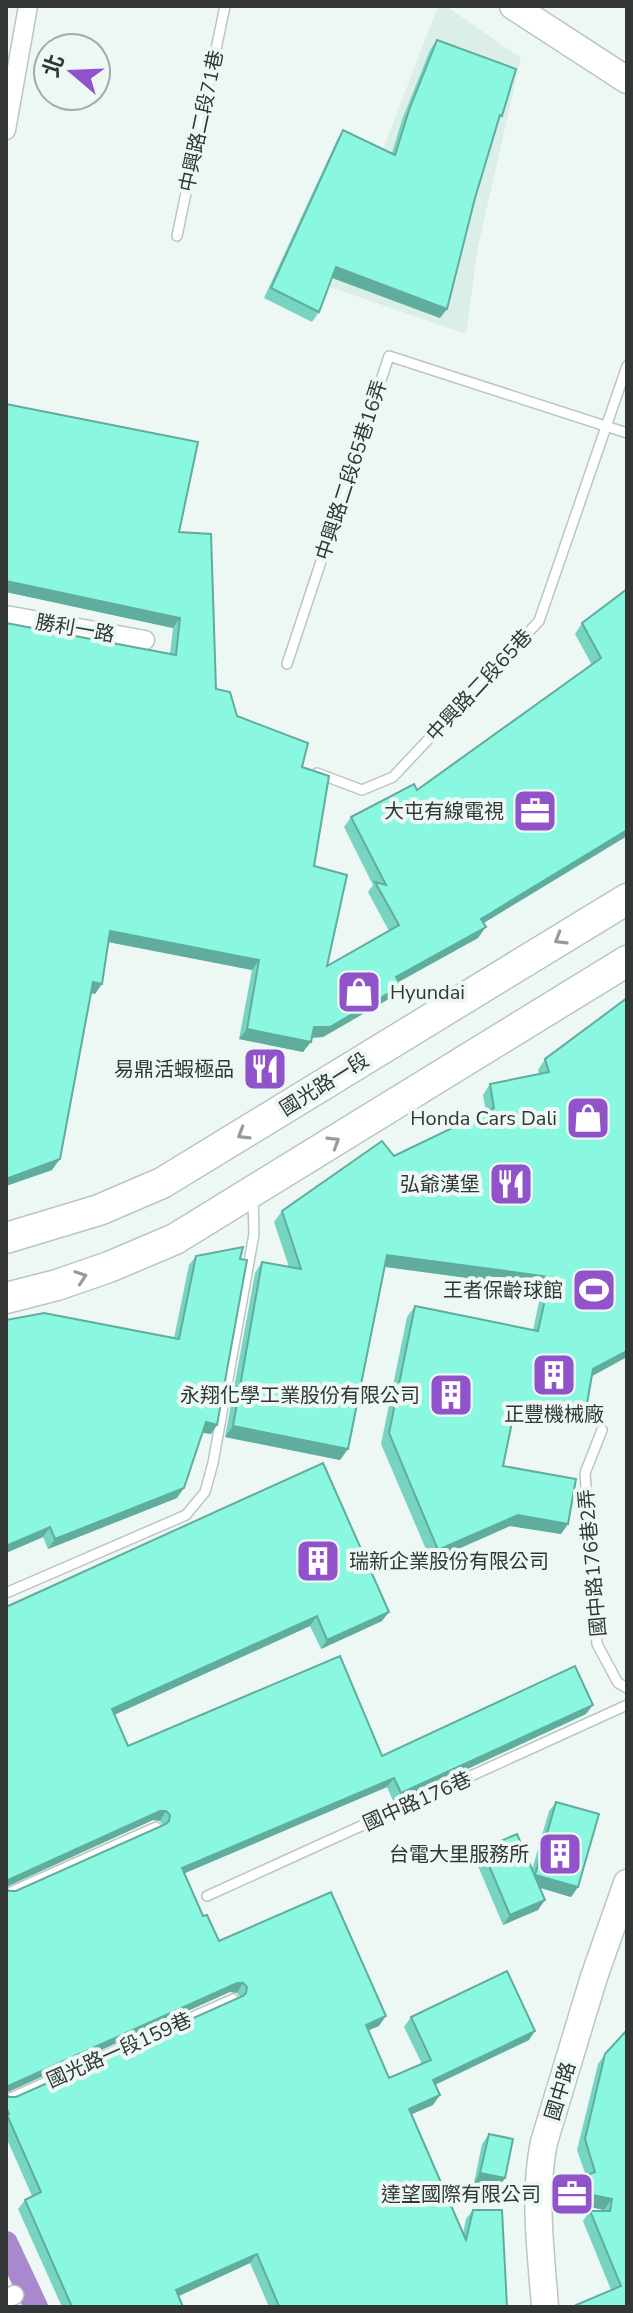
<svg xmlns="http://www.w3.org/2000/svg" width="633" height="2313" viewBox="0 0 633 2313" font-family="'Nunito Sans','Noto Sans TC',sans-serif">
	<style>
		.built { fill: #dbeee8 }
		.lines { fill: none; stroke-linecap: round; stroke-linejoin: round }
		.canal { stroke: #a988ce; stroke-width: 24 }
		.lane-casing { stroke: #bbc6c3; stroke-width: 12 }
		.street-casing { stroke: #bbc6c3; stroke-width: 21 }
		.secondary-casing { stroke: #bbc6c3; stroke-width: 29 }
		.primary-casing { stroke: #bbc6c3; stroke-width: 33 }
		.lane { stroke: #fff; stroke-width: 9 }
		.street { stroke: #fff; stroke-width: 18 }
		.secondary { stroke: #fff; stroke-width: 26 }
		.primary { stroke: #fff; stroke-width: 30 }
		.wall { fill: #77d4c1 }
		.shaded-wall { fill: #61ad9d }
		.building { fill: #8af7e0; stroke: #61ad9d; stroke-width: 2 }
		.oneway { stroke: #989b9a }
		.labels { text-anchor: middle; stroke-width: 8; stroke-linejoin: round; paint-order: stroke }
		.street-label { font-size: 20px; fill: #323735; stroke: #edf8f5 }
		.poi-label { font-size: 20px; fill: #323735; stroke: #edf8f5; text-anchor: end }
	</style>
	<rect width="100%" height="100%" fill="#edf8f5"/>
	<polygon class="built" points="438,6 446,6 521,58 478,247 466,334 330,287"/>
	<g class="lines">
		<polyline class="canal" points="6,2243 36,2307"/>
		<g class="lane-casing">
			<g id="lane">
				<polyline points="177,236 225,6"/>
				<polyline points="287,664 389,356 627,433"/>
				<polyline points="317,773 362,790 393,777 539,621 627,366"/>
				<polyline points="602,1430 585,1473 597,1644 618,1683 627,1688"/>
				<polyline points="6,1593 186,1515 205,1492 213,1463 254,1234 253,1198"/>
				<polyline points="6,1894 156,1827"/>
				<polyline points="207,1896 627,1705"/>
				<polyline points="6,2100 233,1999"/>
			</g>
		</g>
		<g class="street-casing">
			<g id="street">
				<polyline points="6,130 28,6"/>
				<polyline points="6,615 145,640"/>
				<polyline points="6,2299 14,2295"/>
			</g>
		</g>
		<g class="secondary-casing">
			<g id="secondary">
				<polyline points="513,6 627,80"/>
				<path d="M 545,2307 C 541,2252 533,2196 544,2142 L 594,1977 L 627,1883"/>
			</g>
		</g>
		<g class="primary-casing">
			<g id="primary">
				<polyline points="6,1238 99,1210 162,1183 627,899"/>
				<polyline points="6,1298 57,1285 109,1267 175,1239 627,961"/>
			</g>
		</g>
		<use href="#lane" class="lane"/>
		<use href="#street" class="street"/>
		<use href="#secondary" class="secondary"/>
		<use href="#primary" class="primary"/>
	</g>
	<g class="wall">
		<polygon points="437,40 498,120 440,318 332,278 319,312 312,322 264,298 337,140 343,130 392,153 402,120 430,50"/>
		<polygon points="6,404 179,532 216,689 237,716 302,767 327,966 389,931 368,892 373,885 344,827 351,817 417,790 592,665 575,634 582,623 627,589 627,836 483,923 478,938 399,982 401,986 394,996 323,1037 312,1038 303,1052 239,1039 252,970 108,942 95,994 90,993 52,1170 6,1186 170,654 173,628 6,592"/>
		<polygon points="627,998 591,1377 577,1426 513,1415 503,1466 568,1524 561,1534 510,1526 431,1561 381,1444 407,1317 415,1306 533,1330 542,1288 385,1267 348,1449 340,1460 225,1437 255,1273 262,1262 289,1267 274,1222 282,1211 486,1112 483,1095 490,1084 539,1074 538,1070 545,1059"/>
		<polygon points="196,1256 240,1259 217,1425 211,1434 203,1433 177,1498 48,1549 43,1537 6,1553 6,1320 174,1338 189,1265"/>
		<polygon points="323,1463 382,1621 321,1649 310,1626 114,1715 128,1746 382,1756 586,1714 394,1803 387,1787 184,1873 203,1916 219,1941 379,2026 369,2030 389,2078 422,2064 404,2027 411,2017 529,2040 435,2085 433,2105 412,2114 463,2233 466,2219 473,2210 507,2307 269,2307 250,2263 179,2296 183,2307 62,2307 18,2209 25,2200 32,2196 6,2137 6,2094 9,2097 16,2097 240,1997 237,1993 230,1992 9,1891 16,1891 163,1826 160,1821 153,1820 6,1887 6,1607"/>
		<polygon points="556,1802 578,1887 571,1897 540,1888 538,1910 503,1925 475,1859 482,1849 532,1870 549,1811"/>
		<polygon points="605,2054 627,2307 575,2307 576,2305 611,2290 583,2221 590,2211 604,2211 604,2210 576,2204 570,2190 578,2179 586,2176 577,2150 598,2064"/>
		<polygon points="489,2134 505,2178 498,2188 474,2183 482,2144"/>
	</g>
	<g class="shaded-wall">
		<polygon points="336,267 447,309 440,318 330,277"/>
		<polygon points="6,581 180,618 173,628 6,592"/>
		<polygon points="627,830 627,836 474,929 481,919"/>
		<polygon points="486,927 478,938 389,987 396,977"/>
		<polygon points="110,931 259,960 252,970 103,941"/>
		<polygon points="93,982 102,984 95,994 85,992"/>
		<polygon points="401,986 394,996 323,1037 307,1038 314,1027"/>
		<polygon points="247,1029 311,1042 303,1052 239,1039"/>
		<polygon points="60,1159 52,1170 6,1186 6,1179"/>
		<polygon points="387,1255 550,1277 542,1288 379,1266"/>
		<polygon points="627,1351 627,1357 585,1380 593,1369"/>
		<polygon points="516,1403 585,1415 577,1426 508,1414"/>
		<polygon points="206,1422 217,1425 211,1434 199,1432"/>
		<polygon points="233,1426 348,1449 340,1460 225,1437"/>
		<polygon points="184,1488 177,1498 48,1549 55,1539"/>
		<polygon points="518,1515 568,1524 561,1534 510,1526 431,1561 438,1550"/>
		<polygon points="50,1527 43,1537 6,1553 6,1546"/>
		<polygon points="389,1612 382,1621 321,1649 327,1640"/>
		<polygon points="317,1616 310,1626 105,1719 112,1709"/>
		<polygon points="593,1705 586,1714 394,1803 401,1793"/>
		<polygon points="394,1778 387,1787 176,1877 182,1868"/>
		<polygon points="160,1811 166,1811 160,1821 153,1820 6,1887 6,1881"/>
		<polygon points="535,1875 578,1887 571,1897 528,1884"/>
		<polygon points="545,1900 538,1910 503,1925 510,1915"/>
		<polygon points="237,1983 243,1983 237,1993 230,1992 6,2093 6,2087"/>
		<polygon points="386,2016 379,2026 360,2034 366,2025"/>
		<polygon points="535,2031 529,2040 426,2089 433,2080"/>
		<polygon points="440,2095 433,2105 403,2118 409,2109"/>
		<polygon points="480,2173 505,2178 498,2188 474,2183"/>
		<polygon points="583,2193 612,2199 604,2210 576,2204"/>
		<polygon points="257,2254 250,2263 170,2300 176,2290"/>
	</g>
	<g class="building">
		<polygon points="437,40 516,69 502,116 500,115 475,198 447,309 336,267 319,312 271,288 343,130 395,155 409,110"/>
		<polygon points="6,404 198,442 179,532 211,534 216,689 230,692 237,716 308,743 302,767 329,776 314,866 347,875 327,966 399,925 375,882 386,885 351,817 414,784 417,790 601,658 582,623 627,589 627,830 481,919 486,927 396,977 401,986 330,1027 314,1027 311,1042 247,1029 259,960 110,931 102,984 93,982 60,1159 6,1179 6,623 176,655 180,618 6,581"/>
		<polygon points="627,998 627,1351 593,1369 585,1415 516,1403 503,1466 576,1479 568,1524 518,1515 438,1550 389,1433 415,1306 538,1331 550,1277 387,1255 348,1449 233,1426 262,1262 301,1269 282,1211 382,1141 394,1156 494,1108 490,1084 549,1072 545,1059"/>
		<polygon points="243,1247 240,1259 247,1260 217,1425 206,1422 184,1488 55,1539 50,1527 6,1546 6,1320 44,1313 179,1339 196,1256"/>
		<polygon points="323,1463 389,1612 327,1640 317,1616 112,1709 128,1746 340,1656 382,1756 575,1666 593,1705 401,1793 394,1778 182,1868 203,1916 207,1915 219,1941 331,1892 386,2016 366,2025 389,2078 431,2060 411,2017 507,1971 535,2031 433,2080 440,2095 409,2109 466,2240 473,2210 502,2210 507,2307 277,2307 279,2306 257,2254 176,2290 183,2307 72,2307 25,2200 41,2192 7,2115 9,2114 6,2107 6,2094 9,2097 16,2097 243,1996 246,1993 247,1987 243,1983 237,1983 6,2087 6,2088 6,1888 9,1891 16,1891 166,1824 169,1821 170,1815 166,1811 160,1811 6,1881 6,1882 6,1607"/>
		<polygon points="556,1802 599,1814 578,1887 535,1875"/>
		<polygon points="517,1834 545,1900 510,1915 482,1849"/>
		<polygon points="627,2030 627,2307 577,2307 576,2305 621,2286 590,2211 610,2211 612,2199 583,2193 578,2179 595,2172 585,2139 605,2054"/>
		<polygon points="489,2134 513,2139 505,2178 480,2173"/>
	</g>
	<defs><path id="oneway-chevron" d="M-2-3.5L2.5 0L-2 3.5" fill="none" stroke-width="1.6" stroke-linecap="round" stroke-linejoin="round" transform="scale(2)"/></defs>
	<g class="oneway">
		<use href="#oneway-chevron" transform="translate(560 939) rotate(149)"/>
		<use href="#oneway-chevron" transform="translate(243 1134) rotate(149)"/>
		<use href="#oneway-chevron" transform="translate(334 1142) rotate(-32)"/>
		<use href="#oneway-chevron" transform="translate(81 1277) rotate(-19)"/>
	</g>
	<defs>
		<g id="office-square" transform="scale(2.3)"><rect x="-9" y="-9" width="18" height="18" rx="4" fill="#9153ca" stroke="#edf8f5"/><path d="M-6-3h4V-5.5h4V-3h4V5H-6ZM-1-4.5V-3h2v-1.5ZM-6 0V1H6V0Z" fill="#fff"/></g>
		<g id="shop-square" transform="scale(2.3)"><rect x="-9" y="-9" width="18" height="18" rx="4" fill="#9153ca" stroke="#edf8f5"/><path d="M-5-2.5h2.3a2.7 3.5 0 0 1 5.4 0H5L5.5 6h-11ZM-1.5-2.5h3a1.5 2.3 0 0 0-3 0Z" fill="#fff"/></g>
		<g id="restaurant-square" transform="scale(2.3)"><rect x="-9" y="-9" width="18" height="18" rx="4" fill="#9153ca" stroke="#edf8f5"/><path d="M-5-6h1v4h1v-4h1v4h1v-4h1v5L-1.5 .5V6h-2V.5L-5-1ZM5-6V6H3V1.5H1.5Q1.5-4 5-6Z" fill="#fff"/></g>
		<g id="stadium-square" transform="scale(2.3)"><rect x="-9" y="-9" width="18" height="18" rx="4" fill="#9153ca" stroke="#edf8f5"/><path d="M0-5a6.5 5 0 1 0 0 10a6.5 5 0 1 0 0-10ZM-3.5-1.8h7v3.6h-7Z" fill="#fff"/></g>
		<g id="building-square" transform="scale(2.3)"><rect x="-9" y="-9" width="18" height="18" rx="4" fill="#9153ca" stroke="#edf8f5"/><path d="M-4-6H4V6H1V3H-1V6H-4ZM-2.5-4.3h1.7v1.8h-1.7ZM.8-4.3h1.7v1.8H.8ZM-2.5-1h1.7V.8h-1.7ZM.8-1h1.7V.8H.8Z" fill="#fff"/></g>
	</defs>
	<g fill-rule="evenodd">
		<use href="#office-square" x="535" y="811"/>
		<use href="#shop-square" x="359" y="992"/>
		<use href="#restaurant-square" x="265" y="1069"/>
		<use href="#shop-square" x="588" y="1118"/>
		<use href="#restaurant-square" x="511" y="1184"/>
		<use href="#stadium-square" x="594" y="1290"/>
		<use href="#building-square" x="554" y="1375"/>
		<use href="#building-square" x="451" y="1395"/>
		<use href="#building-square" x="318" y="1561"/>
		<use href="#building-square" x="560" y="1854"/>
		<use href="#office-square" x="572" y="2194"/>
	</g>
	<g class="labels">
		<g class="street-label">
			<text transform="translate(201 121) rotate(-78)" y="7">中興路二段71巷</text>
			<text transform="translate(351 470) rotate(-72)" y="7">中興路二段65巷16弄</text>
			<text transform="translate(75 628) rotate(10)" y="7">勝利一路</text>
			<text transform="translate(479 685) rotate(-47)" y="7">中興路二段65巷</text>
			<text transform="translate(324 1084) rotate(-32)" y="7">國光路一段</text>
			<text transform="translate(592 1563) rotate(-95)" y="7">國中路176巷2弄</text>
			<text transform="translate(417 1801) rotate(-24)" y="7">國中路176巷</text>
			<text transform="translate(119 2050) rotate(-24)" y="7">國光路一段159巷</text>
			<text transform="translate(560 2091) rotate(-73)" y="7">國中路</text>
		</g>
		<g class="poi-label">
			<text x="504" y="818">大屯有線電視</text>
			<text x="390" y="999" text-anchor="start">Hyundai</text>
			<text x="234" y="1076">易鼎活蝦極品</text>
			<text x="557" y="1125">Honda Cars Dali</text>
			<text x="480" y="1191">弘爺漢堡</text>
			<text x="563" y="1297">王者保齡球館</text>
			<text x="420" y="1402">永翔化學工業股份有限公司</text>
			<text x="554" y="1421" text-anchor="middle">正豐機械廠</text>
			<text x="349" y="1568" text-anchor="start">瑞新企業股份有限公司</text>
			<text x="529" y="1861">台電大里服務所</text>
			<text x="541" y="2201">達望國際有限公司</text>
		</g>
	</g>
	<rect width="633" height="2313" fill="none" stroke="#323735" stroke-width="16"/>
	<g transform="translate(72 72) rotate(289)"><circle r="38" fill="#edf8f5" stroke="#a2aba8" stroke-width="2"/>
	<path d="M0-6L14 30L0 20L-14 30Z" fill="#9153ca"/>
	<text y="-12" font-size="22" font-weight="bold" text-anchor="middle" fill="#323735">北</text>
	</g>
</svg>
